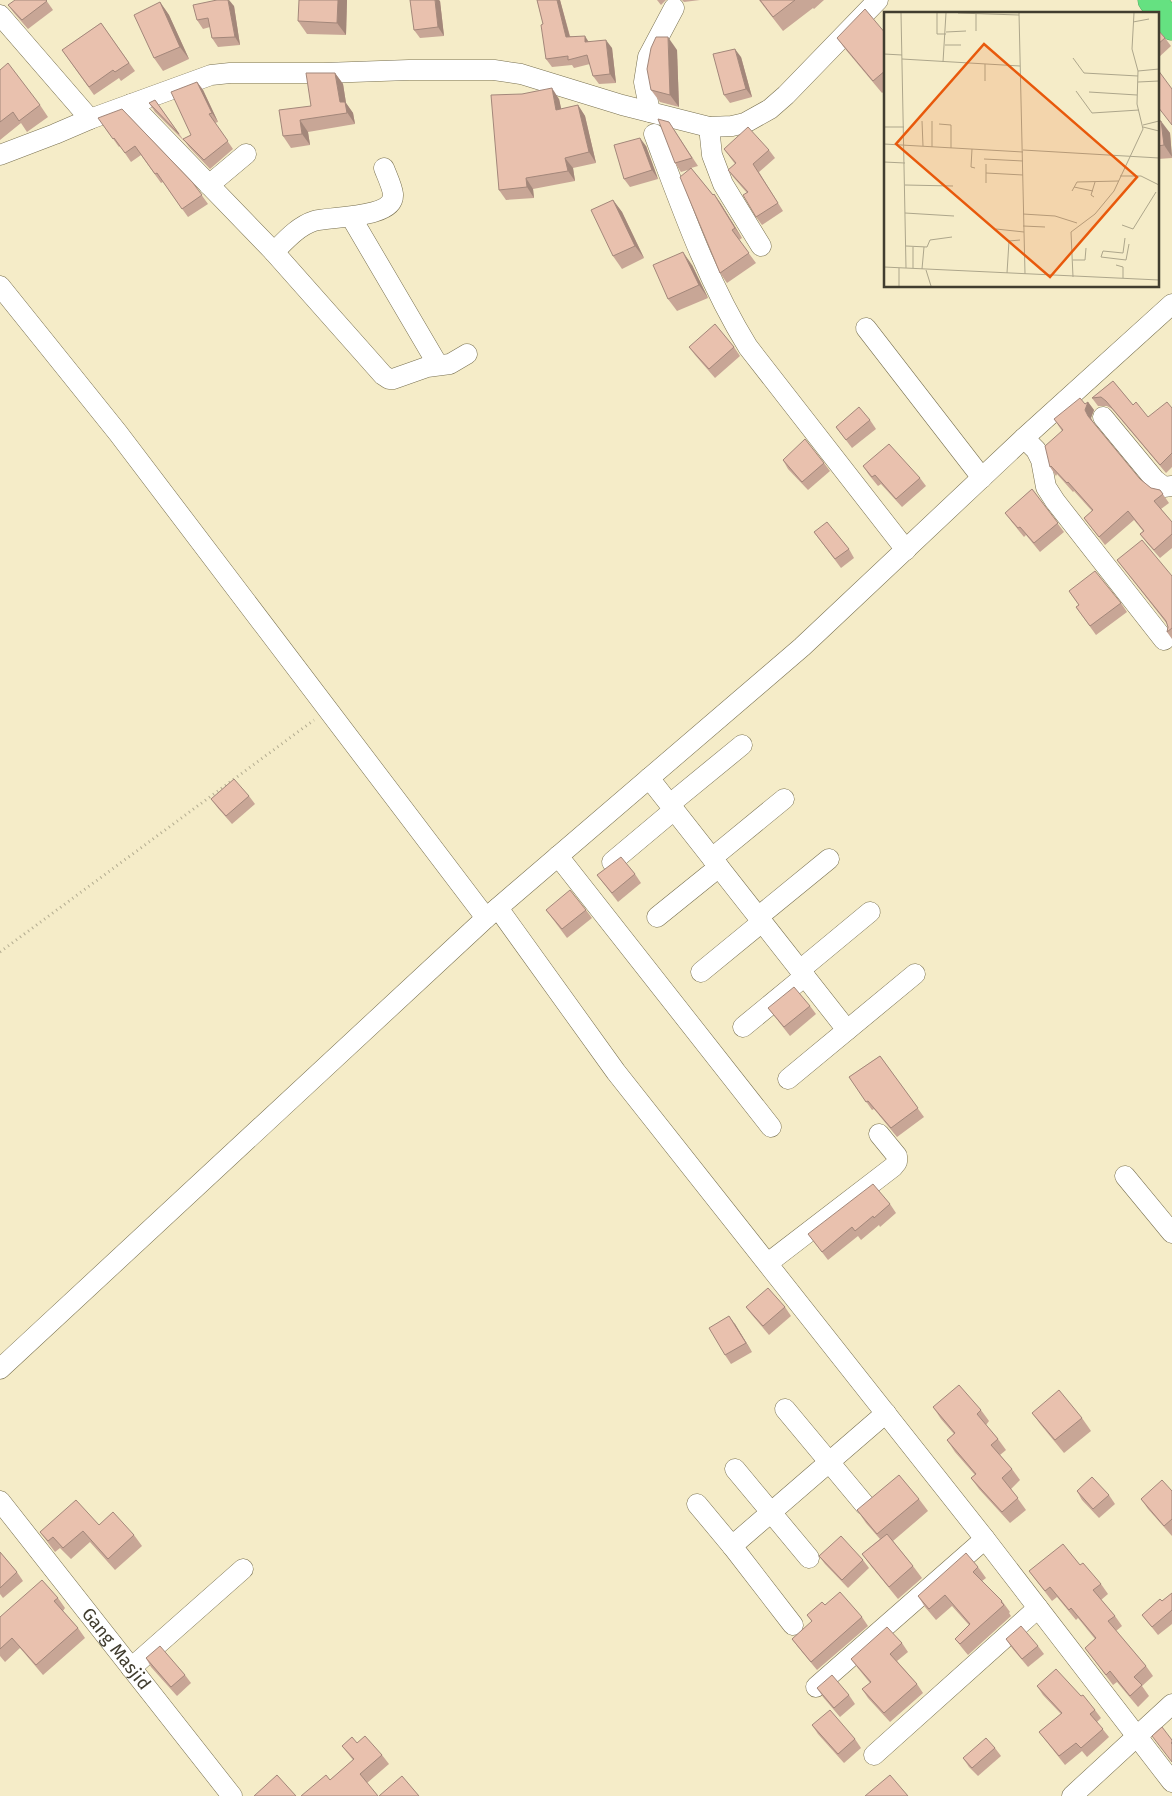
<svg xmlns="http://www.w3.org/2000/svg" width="1172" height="1796" viewBox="0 0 1172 1796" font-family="'Fira Sans',sans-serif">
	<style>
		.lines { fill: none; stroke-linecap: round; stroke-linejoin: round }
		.minor-casing { stroke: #787050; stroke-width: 21 }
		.highway-casing { stroke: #58a864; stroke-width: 29 }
		.path { stroke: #b3ac90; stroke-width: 3; stroke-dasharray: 1 4; stroke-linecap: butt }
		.minor { stroke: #fff; stroke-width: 20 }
		.highway { stroke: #65e181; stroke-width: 28 }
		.wall { fill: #c8a696 }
		.shaded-wall { fill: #a3877a }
		.building { fill: #e9c1ae; stroke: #a3877a }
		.labels { text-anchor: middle; stroke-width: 5; stroke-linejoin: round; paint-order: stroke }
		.street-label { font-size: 18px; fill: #413d2f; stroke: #fff }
		.inset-road { fill: none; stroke: #ada68b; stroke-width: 1 }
		.view { fill: #e8590c; fill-opacity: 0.15; stroke: #e8590c; stroke-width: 2.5 }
		.inset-edge { fill: none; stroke: #413d2f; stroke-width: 2.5 }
	</style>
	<rect width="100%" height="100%" fill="#f5ecc8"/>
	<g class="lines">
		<g class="minor-casing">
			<g id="minor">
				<polyline points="0,15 90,119"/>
				<polyline points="131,104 274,252 383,375 389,379 393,379 427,367 450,364 467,354"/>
				<polyline points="650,112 644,82 648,57 674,8"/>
				<polyline points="709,127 712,155 723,184 761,246"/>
				<path d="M 654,134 C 681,206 707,281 748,347 L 906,550"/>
				<polyline points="0,155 55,134 90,119 211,75 230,73 324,73 409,70 494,70 521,74 622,105 709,127 732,126 745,123 770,109 786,95 878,0"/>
				<polyline points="209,185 246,154"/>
				<polyline points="351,217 438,365"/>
				<path d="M 274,252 C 285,241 298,226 314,221 C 330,216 395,219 393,194 C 392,186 387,176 384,168"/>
				<polyline points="0,286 118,433 486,918"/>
				<polyline points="866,328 982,478"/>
				<polyline points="1103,417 1155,480 1164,487 1172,486"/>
				<polyline points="1024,438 1036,450 1041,460 1046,487 1055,501 1164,640"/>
				<polyline points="649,778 847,1030"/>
				<polyline points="670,804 742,745"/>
				<polyline points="558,856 771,1127"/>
				<polyline points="712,858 784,799"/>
				<polyline points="612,862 674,810"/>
				<polyline points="498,908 616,1072 985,1539 1172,1782"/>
				<polyline points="657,917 719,867"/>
				<polyline points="758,917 829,859"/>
				<polyline points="800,970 870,912"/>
				<polyline points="701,972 762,922"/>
				<polyline points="743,1027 805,976"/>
				<polyline points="788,1079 915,974"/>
				<polyline points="1125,1176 1172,1233"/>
				<polyline points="768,1263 893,1167 897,1162 897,1156 879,1134"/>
				<polyline points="0,1369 486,918 802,647 1024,438 1172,304"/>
				<polyline points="785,1409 865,1505"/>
				<polyline points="735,1469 809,1558"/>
				<path id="s1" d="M 0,1501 L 232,1796"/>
				<polyline points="697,1504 732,1546"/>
				<polyline points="793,1625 732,1546 886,1413"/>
				<polyline points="131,1668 243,1569"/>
				<polyline points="816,1687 985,1539"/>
				<polyline points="874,1755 1038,1608"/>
				<polyline points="1072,1796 1172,1704"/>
			</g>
		</g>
		<g class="highway-casing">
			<polyline id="highway" points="1152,0 1172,26"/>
		</g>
		<polyline class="path" points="0,952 314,720"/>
		<use href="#minor" class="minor"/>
		<use href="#highway" class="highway"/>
	</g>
	<g class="wall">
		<polygon points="46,0 53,10 28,29 14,13 8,5"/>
		<polygon points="347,0 346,35 307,34 298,21"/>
		<polygon points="537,0 560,0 570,36 612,48 616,83 599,84 593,76 590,64 574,68 572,65 552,67 546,59 543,24"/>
		<polygon points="657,0 666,0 661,5"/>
		<polygon points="682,0 700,0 684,2"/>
		<polygon points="759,0 824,0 814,9 813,8 783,31"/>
		<polygon points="440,1 444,36 420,38 414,30"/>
		<polygon points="160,2 169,15 189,59 163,71 154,58"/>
		<polygon points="234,6 240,45 218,47 212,38 210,27 203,29 197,20"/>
		<polygon points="101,23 135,71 121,81 119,78 94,95 62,50"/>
		<polygon points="1158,30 1165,38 1171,46 1158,58"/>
		<polygon points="886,34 886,90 882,93 846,50 837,38"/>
		<polygon points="677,50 679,107 660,102 651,90"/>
		<polygon points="741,57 752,97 730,103 724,95"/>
		<polygon points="0,70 40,105 48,117 27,132 21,123 0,140"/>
		<polygon points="335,73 343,84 346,103 353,113 355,124 308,132 310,145 291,148 283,136 311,106"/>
		<polygon points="197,82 203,90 218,122 215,123 233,149 210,169 189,147 183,139 191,135"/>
		<polygon points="559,99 561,109 578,105 585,116 596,163 573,168 575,181 533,189 534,198 506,200 499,190"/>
		<polygon points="155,100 185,142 155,112 149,103"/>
		<polygon points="98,118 193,183 208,204 188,217 163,182 161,183 141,155 131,162 120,146 119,147"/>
		<polygon points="1158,121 1170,133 1172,158 1158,159"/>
		<polygon points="675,131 698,166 691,168 713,195 714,194 721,204 742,238 739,240 756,263 727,283 720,273 691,169 681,172 675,163"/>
		<polygon points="646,146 658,179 630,187 624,179"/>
		<polygon points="724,149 769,150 775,158 759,172 783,211 762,225 756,217 747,193 734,178 728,170 735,164"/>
		<polygon points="613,200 622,212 644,258 622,269 613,256"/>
		<polygon points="692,265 708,298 677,311 668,299"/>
		<polygon points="689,347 734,347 740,356 715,378 695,355"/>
		<polygon points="1113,381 1133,405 1148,417 1172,408 1172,467 1166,473 1112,409 1107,406 1098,406 1092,398"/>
		<polygon points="1088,402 1094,410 1091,418 1093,422 1140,479 1151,488 1160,490 1169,503 1161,509 1172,522 1172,548 1160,558 1146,542 1140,534 1143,531 1134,520 1105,545 1084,518 1092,511 1074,491 1073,492 1057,474 1056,476 1050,467 1062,431 1054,419 1085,404"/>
		<polygon points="870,420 876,429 852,448 836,427"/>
		<polygon points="783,460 824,463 830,471 808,490 788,469"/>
		<polygon points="863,466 920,478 926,486 902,507 881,484 878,486 869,475"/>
		<polygon points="1032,489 1064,532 1040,552 1026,535 1024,537 1011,521 1005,513"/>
		<polygon points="814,532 849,549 854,558 841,568"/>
		<polygon points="1117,560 1172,576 1172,639 1167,632 1168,627 1167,624"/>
		<polygon points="1069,591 1121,603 1127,612 1096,635 1076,607 1079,605"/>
		<polygon points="249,796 255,804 232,824 217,807 211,799"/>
		<polygon points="635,874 641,883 618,902 597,875"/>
		<polygon points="546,910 586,910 592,918 567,938"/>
		<polygon points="810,1006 816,1014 790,1036 768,1008"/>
		<polygon points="880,1056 924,1117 897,1137 874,1109 872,1110 849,1077"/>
		<polygon points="890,1204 896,1213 880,1227 879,1225 861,1240 858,1236 828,1260 808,1234"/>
		<polygon points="746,1307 785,1307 791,1316 769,1335 752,1315"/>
		<polygon points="735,1324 752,1352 731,1364 725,1355"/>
		<polygon points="933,1407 981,1410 989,1421 986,1425 998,1439 1006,1450 1000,1455 1012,1469 1020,1480 1011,1489 1026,1510 1010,1523 979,1489 971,1478 975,1475 955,1452 947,1440 954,1434 941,1419"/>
		<polygon points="1032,1413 1082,1418 1091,1431 1064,1453 1041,1425"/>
		<polygon points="1077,1491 1109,1495 1115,1504 1099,1518 1082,1500"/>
		<polygon points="1172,1491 1172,1536 1148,1509 1141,1499"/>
		<polygon points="919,1499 928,1511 893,1541 913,1566 922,1578 898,1599 871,1566 862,1554 880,1539 866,1523 857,1510"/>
		<polygon points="99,1525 134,1535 142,1546 115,1570 90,1542 71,1559 60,1548 55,1552 40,1532"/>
		<polygon points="0,1552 17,1572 23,1581 3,1598 0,1594"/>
		<polygon points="819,1556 863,1560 869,1568 848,1588 825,1564"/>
		<polygon points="1080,1565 1101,1584 1108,1594 1101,1600 1115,1616 1122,1626 1116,1631 1146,1666 1153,1676 1142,1686 1149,1696 1138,1707 1117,1682 1113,1685 1085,1648 1095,1639 1078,1618 1076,1620 1057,1597 1052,1601 1029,1571"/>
		<polygon points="978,1567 986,1578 982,1581 1002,1601 1010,1612 1009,1613 1011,1616 968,1655 963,1649 955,1639 969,1625 952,1606 936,1620 925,1607 918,1596"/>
		<polygon points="1172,1593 1172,1624 1158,1635 1142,1615 1162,1601"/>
		<polygon points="58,1598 65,1608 63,1611 78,1628 85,1638 43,1675 20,1648 5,1662 0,1656 0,1617"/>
		<polygon points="807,1615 862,1617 868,1626 817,1670 798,1647 792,1639 812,1622"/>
		<polygon points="1006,1639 1038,1646 1044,1654 1028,1667 1012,1648"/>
		<polygon points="902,1643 908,1652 897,1661 917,1684 923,1693 890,1722 868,1698 862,1689 870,1683 857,1667 851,1659"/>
		<polygon points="146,1658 185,1675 191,1683 177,1696 151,1667"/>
		<polygon points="1037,1686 1081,1696 1095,1710 1101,1718 1097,1722 1109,1737 1087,1757 1082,1751 1065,1765 1039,1732 1061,1714 1043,1695"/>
		<polygon points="817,1688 849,1695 855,1704 840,1717 823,1697"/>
		<polygon points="812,1725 855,1739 861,1748 844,1763 818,1734"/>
		<polygon points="357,1743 382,1755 389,1764 367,1783 330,1780 353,1760 342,1746"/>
		<polygon points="995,1748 1001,1756 978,1776 969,1767 963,1758"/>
	</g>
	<g class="shaded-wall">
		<polygon points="228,0 229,0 234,6 240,45 235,37"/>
		<polygon points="338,0 347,0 346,35 337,23"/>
		<polygon points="435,0 439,0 440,1 444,36 438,27"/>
		<polygon points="557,0 560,0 572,45 566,37"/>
		<polygon points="160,2 169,15 189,59 180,47"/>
		<polygon points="585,36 590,44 585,42"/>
		<polygon points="668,37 677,50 679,107 670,95"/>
		<polygon points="606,40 612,48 616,83 610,74"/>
		<polygon points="735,49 741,57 752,97 746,89"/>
		<polygon points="335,73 343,84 346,103 353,113 355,124 340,102"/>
		<polygon points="197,82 203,90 218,122 212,113"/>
		<polygon points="552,88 559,99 564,121 556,110"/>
		<polygon points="578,105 585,116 596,163 589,152"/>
		<polygon points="300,120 308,132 310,145 302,134"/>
		<polygon points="1161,121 1170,133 1172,157 1164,145"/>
		<polygon points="640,138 646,146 658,179 652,170"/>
		<polygon points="565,158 573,168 575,181 568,171"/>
		<polygon points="526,178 533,189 534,198 527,187"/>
		<polygon points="714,194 721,204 742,238 735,228"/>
		<polygon points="613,200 622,212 644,258 635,246"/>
		<polygon points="683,252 692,265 708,298 699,285"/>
		<polygon points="1088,402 1094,410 1091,418 1094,425 1088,416 1085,410"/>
		<polygon points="729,1316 735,1324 752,1352 746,1343"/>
	</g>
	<g class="building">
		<polygon points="15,0 46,0 47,1 22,20 8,5"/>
		<polygon points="217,0 228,0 235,37 212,38 208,18 197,20 193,5"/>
		<polygon points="299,0 338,0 337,23 298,21"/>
		<polygon points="410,0 435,0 438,27 414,30"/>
		<polygon points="537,0 557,0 566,37 585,36 585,42 606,40 610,74 593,76 587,55 568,60 568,56 546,59 541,25 543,24"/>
		<polygon points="760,0 795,0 773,17"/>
		<polygon points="160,2 180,47 154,58 134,15"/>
		<polygon points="865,9 886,34 886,70 873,81 837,38"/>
		<polygon points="101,23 129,63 115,72 113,70 89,87 62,50"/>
		<polygon points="1158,30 1165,38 1158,44"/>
		<polygon points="656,37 668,37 670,95 651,90 647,69 651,48"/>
		<polygon points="735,49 746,89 724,95 713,54"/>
		<polygon points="8,63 40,105 19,121 13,112 0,122 0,70"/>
		<polygon points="1158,70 1172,89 1172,125 1158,107"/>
		<polygon points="306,73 335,73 340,102 345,102 347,113 300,120 302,134 283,136 279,110 311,106"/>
		<polygon points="197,82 212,113 209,114 228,141 204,160 183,139 191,135 171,92"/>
		<polygon points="552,88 556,110 578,105 589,152 565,158 568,171 526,178 527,187 499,190 491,95 522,94"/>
		<polygon points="155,100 179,134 149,103"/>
		<polygon points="122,109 193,183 202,195 182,209 157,173 155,174 135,146 125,153 114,138 113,139 98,118"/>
		<polygon points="658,119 669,122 692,158 675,163"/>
		<polygon points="1158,121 1161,121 1164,145 1158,146"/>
		<polygon points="748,127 769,150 753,164 778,203 756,217 743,195 748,192 728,170 736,163 724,149"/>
		<polygon points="640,138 652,170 624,179 614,145"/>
		<polygon points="691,168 713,195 714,194 735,228 732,230 749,253 720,273 680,177"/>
		<polygon points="613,200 635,246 613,256 591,210"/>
		<polygon points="683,252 699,285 668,299 653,265"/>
		<polygon points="715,324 734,347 709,369 689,347"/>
		<polygon points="1113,381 1133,405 1136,402 1148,417 1167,402 1172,408 1172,453 1160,465 1106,401 1101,397 1092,398"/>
		<polygon points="1080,398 1085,404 1088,402 1085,410 1088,416 1140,479 1151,488 1160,490 1163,494 1154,501 1172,522 1172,534 1154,550 1140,534 1144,531 1128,511 1099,537 1084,518 1093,510 1068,482 1067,483 1051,466 1050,467 1045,446 1063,430 1054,419"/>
		<polygon points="859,407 870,420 846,440 836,427"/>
		<polygon points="805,439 824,463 802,482 783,460"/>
		<polygon points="889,444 920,478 896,499 875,475 872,477 863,466"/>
		<polygon points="1032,489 1058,523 1034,543 1020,527 1018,528 1005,513"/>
		<polygon points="827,522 849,549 835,559 814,532"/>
		<polygon points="1142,540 1172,576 1172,628 1167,632 1168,627 1166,621 1117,560"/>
		<polygon points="1095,571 1121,603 1090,626 1076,607 1079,605 1069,591"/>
		<polygon points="234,779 249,796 226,816 211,799"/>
		<polygon points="621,857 635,874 612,893 597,875"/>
		<polygon points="570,890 586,910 562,929 546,910"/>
		<polygon points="794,987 810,1006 784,1027 768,1008"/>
		<polygon points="880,1056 918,1108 891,1128 868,1101 866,1102 849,1077"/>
		<polygon points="873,1184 890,1204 874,1218 873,1216 855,1231 852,1227 822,1252 808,1234"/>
		<polygon points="768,1288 785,1307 763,1326 746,1307"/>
		<polygon points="729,1316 746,1343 725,1355 709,1328"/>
		<polygon points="959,1385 981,1410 977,1414 998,1439 991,1445 1012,1469 1002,1478 1018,1498 1002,1512 971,1478 976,1474 947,1440 955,1433 933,1407"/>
		<polygon points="1059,1390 1082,1418 1055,1440 1032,1413"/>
		<polygon points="899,1475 919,1499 877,1534 857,1510"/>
		<polygon points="1092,1477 1109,1495 1093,1509 1077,1491"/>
		<polygon points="1162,1480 1172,1491 1172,1519 1164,1526 1141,1499"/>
		<polygon points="76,1500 99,1525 113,1512 134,1535 108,1559 83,1531 63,1548 53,1537 48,1541 40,1532"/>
		<polygon points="887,1534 913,1566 889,1587 862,1554"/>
		<polygon points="841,1536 863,1560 842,1580 819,1556"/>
		<polygon points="1063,1544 1080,1565 1083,1563 1101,1584 1093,1590 1115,1616 1108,1621 1146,1666 1134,1677 1142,1685 1130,1696 1110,1671 1106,1675 1085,1648 1096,1638 1071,1608 1069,1610 1050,1587 1045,1591 1029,1571"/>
		<polygon points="0,1552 17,1572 0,1588"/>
		<polygon points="966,1553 978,1567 973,1572 1002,1601 1001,1602 1004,1605 960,1644 955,1639 970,1624 945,1595 929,1609 918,1596"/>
		<polygon points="42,1580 58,1598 54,1601 78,1628 36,1665 12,1638 0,1649 0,1617"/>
		<polygon points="840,1592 862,1617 811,1662 792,1639 812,1621 807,1615 822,1602 825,1605"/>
		<polygon points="1172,1593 1172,1610 1152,1627 1142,1615 1160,1599 1162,1601"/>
		<polygon points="1021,1626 1038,1646 1022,1659 1006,1639"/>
		<polygon points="887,1627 902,1643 890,1654 917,1684 884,1713 862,1689 871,1682 851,1659"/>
		<polygon points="160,1646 185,1675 171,1687 146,1658"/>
		<polygon points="1056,1669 1081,1696 1083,1695 1095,1710 1090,1714 1103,1729 1081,1748 1076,1743 1059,1756 1039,1732 1062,1713 1037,1686"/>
		<polygon points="832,1675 849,1695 834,1708 817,1688"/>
		<polygon points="830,1710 855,1739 838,1754 812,1725"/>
		<polygon points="1162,1727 1172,1740 1172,1742 1171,1743 1172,1744 1172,1762 1152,1736"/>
		<polygon points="365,1736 382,1755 360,1774 378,1796 301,1796 326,1775 330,1780 354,1759 342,1746 352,1737 357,1743"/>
		<polygon points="986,1738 995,1748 972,1768 963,1758"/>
		<polygon points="277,1775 296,1796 254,1796"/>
		<polygon points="890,1775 908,1796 865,1796"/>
		<polygon points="402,1776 419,1796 379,1796"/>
	</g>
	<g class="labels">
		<g class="street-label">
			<text dy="6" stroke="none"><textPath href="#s1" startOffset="188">Gang Masjid</textPath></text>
		</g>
	</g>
	<g transform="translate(884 12)">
		<rect width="275" height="275" fill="#f5ecc8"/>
		<path class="inset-road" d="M 17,1 L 22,256M 53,1 L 53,22 L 62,22M 74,1 L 135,3M 135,1 L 141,262M 92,2 L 92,19M 249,10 L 265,7M 62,20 L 82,19M 61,33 L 77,33M 0,42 L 18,43M 189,46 L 200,61 L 254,64M 18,47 L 136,54M 59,50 L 62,1M 101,52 L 101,69M 254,59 L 275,57M 254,70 L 275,69M 192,79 L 208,101 L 255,98M 205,80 L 253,83M 38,109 L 39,134M 48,109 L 48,135M 55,112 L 67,113 L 67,136M 259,113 L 275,109M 1,115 L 20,115M 259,115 L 275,119M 0,132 L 139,140M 88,137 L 87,155 L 91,156M 139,138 L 275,146M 100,147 L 139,149M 0,150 L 21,151M 102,161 L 139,163M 236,164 L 257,164 L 275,173M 102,171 L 102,152M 21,173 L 69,174M 190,175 L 209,179M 188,179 L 193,170 L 235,169M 210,185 L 207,183 L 211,170M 21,201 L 70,204M 139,202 L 171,204 L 193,211M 238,213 L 249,217 L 272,180M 139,214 L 161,215M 112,217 L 140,220M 241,226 L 239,241 L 219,239 L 217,245 L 242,248 L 245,232M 22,234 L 43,235 L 46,228 L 68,225M 189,248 L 201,248 L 202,236M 232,253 L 239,255 L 239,266M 0,255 L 275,268M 29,256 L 29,235M 38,257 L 40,235M 42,258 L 47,274M 123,261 L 125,229 L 136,228M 189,265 L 187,220 L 211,202 L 230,179 L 259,117 L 253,92 L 254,59 L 248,37 L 250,1M 15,274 L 15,256"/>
		<path class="view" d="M 100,32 L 253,165 L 166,265 L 12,132 Z"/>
		<rect width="275" height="275" class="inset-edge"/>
	</g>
</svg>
